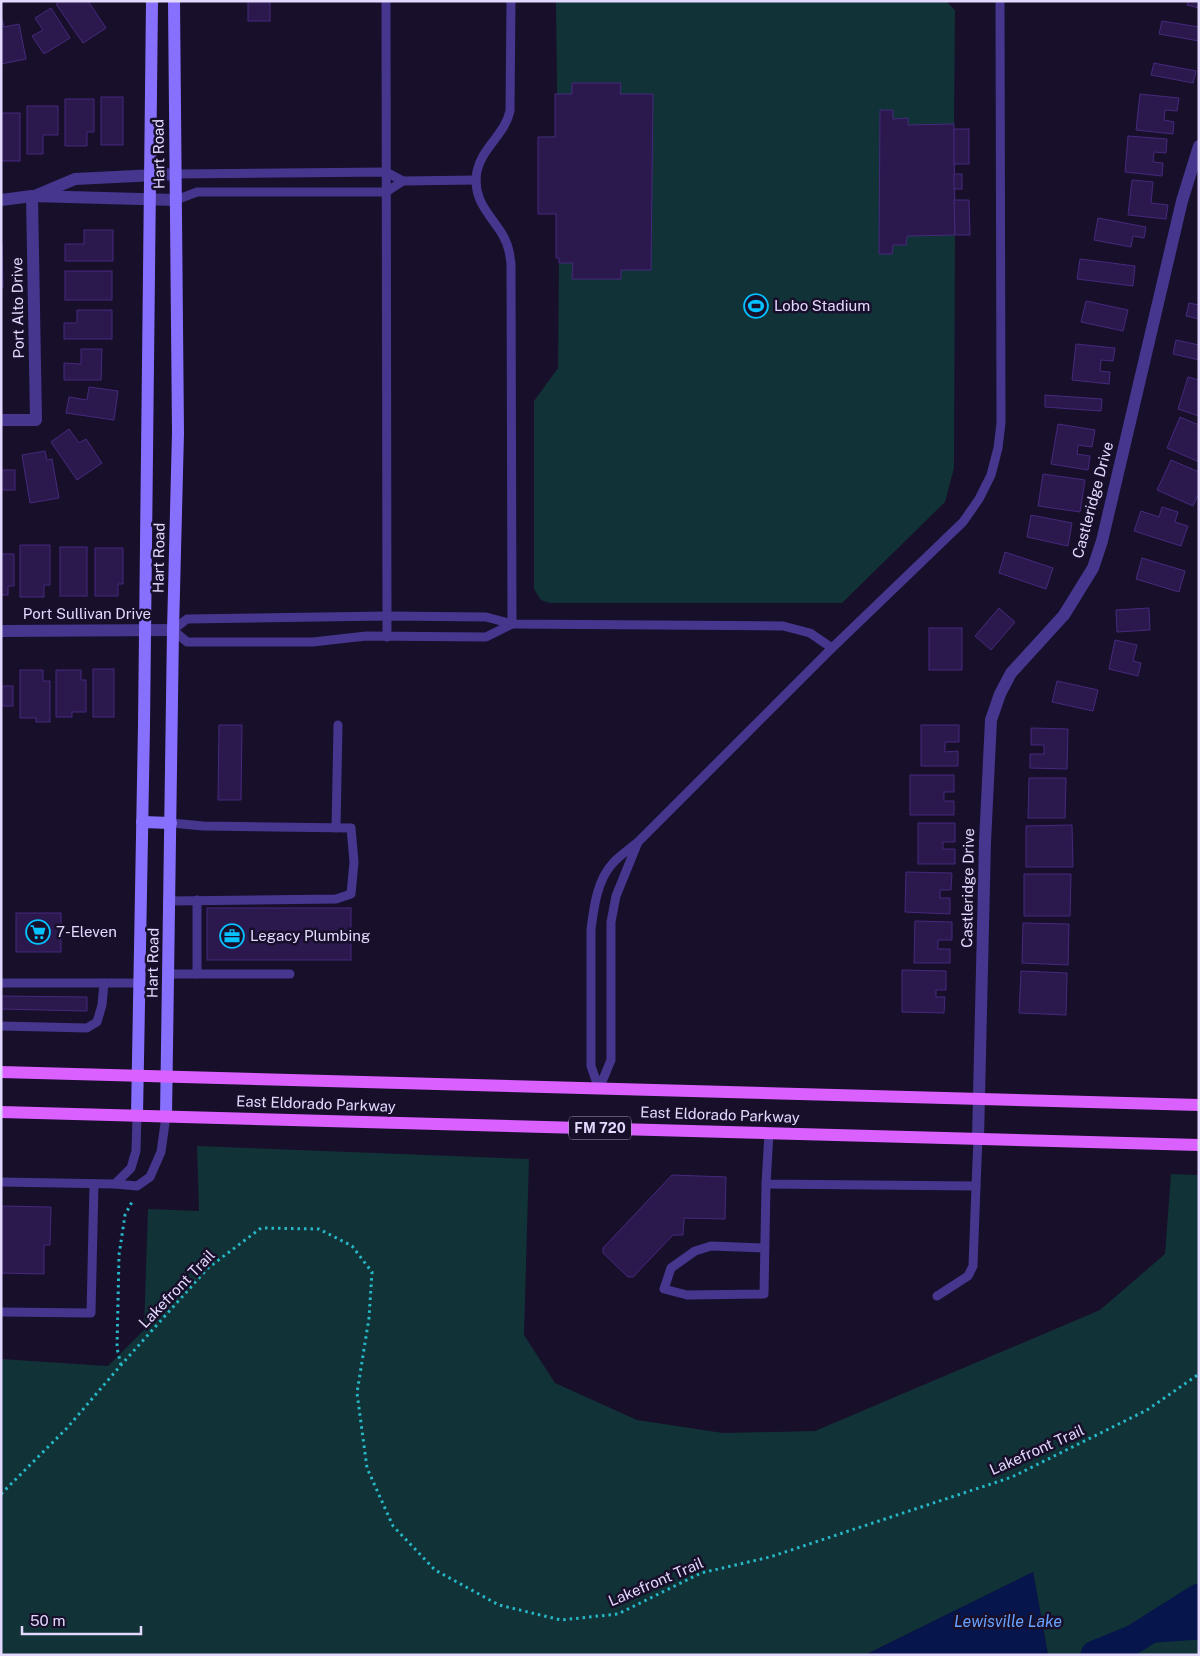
<svg xmlns="http://www.w3.org/2000/svg" width="1200" height="1656" viewBox="0 0 1200 1656" font-family="'Public Sans',sans-serif">
	<style>
		.green { fill: #113236 }
		.water { fill: #06164d }
		.lines { fill: none; stroke-linecap: round; stroke-linejoin: round }
		.river { stroke: #06164d; stroke-width: 29 }
		.building { fill: #2b194e; stroke: #45297c }
		.path { stroke: #26b8c6; stroke-width: 3; stroke-dasharray: 2.5 4; stroke-linecap: butt }
		.lane { stroke: #46368e; stroke-width: 9 }
		.street { stroke: #46368e; stroke-width: 12 }
		.secondary { stroke: #8870ff; stroke-width: 12 }
		.primary { stroke: #da60ff; stroke-width: 12 }
		.labels { text-anchor: middle; stroke-width: 5; stroke-linejoin: round; paint-order: stroke }
		.shield { fill: #180f2b; stroke: #a69cbf; stroke-width: 1 }
		.shield-label { font-size: 14px; font-weight: bold; fill: #e3d9ff }
		.street-label { font-size: 15px; fill: #e3d9ff; stroke: #180f2b }
		.poi-label { font-size: 15px; fill: #e3d9ff; stroke: #180f2b; text-anchor: start }
		.water-label { font-size: 16px; font-style: italic; fill: #67a3ff; stroke: #180f2b }
	</style>
	<rect width="100%" height="100%" fill="#180f2b"/>
	<g class="green">
		<polygon points="556,1 946,1 955,10 954,129 969,129 969,164 954,164 954,174 962,174 962,189 954,189 955,200 969,200 970,235 955,235 954,468 945,502 842,603 550,603 541,600 534,589 534,401 558,368 559,258 556,258 556,214 538,214 538,137 555,136 555,94 557,94"/>
		<polygon points="197,1146 529,1159 524,1335 555,1383 637,1420 723,1433 815,1431 1100,1310 1165,1254 1171,1174 1199,1175 1199,1655 1048,1655 1033,1572 865,1655 1,1655 1,1359 108,1366 144,1330 148,1209 199,1211"/>
	</g>
	<polygon class="water" points="1033,1572 1048,1655 865,1655"/>
	<g class="lines">
		<g class="river">
			<polyline points="1155,1628 1199,1625"/>
			<polyline points="1095,1655 1134,1639 1199,1598"/>
		</g>
	</g>
	<g class="building">
		<polygon points="61,1 88,1 106,28 83,43 56,4"/>
		<rect x="248" y="1" width="22" height="20"/>
		<polygon points="1188,1 1199,1 1199,8 1187,5"/>
		<polygon points="51,8 70,38 44,54 32,36 43,30 35,18"/>
		<polygon points="1,15 4,27 19,24 26,59 1,64"/>
		<polygon points="1162,21 1199,27 1199,41 1159,34"/>
		<polygon points="1154,63 1196,71 1193,83 1151,75"/>
		<polygon points="572,83 621,83 620,94 653,94 651,270 621,270 621,279 572,279 573,263 559,263 559,258 556,258 556,214 538,214 538,137 555,137 555,94 572,94"/>
		<polygon points="1140,94 1179,98 1177,111 1165,110 1164,120 1174,122 1173,134 1136,130"/>
		<rect x="101" y="97" width="22" height="48"/>
		<polygon points="65,99 94,99 94,132 87,132 87,146 65,146"/>
		<polygon points="27,106 58,106 58,135 43,135 43,154 27,154"/>
		<polygon points="880,110 893,110 893,119 908,118 908,125 954,124 955,235 907,236 906,245 893,245 892,254 879,254"/>
		<rect x="1" y="113" width="19" height="48"/>
		<rect x="954" y="129" width="15" height="35"/>
		<polygon points="1128,136 1167,139 1166,153 1154,152 1153,162 1163,163 1162,176 1125,172"/>
		<rect x="954" y="174" width="8" height="15"/>
		<polygon points="1132,180 1153,182 1151,203 1168,205 1166,219 1128,215"/>
		<polygon points="954,200 969,200 970,235 955,235"/>
		<polygon points="1098,218 1146,227 1144,238 1133,236 1131,247 1094,240"/>
		<polygon points="84,230 113,230 113,261 65,261 65,244 84,244"/>
		<polygon points="1,242 2,242 3,288 1,289"/>
		<polygon points="1080,259 1135,266 1133,286 1077,279"/>
		<rect x="65" y="271" width="47" height="29"/>
		<polygon points="1086,301 1128,310 1123,331 1081,322"/>
		<polygon points="1189,303 1199,305 1199,319 1186,316"/>
		<polygon points="77,310 112,310 112,339 64,339 64,323 77,323"/>
		<polygon points="1176,340 1199,345 1199,360 1173,354"/>
		<polygon points="1076,344 1115,348 1113,361 1101,360 1100,371 1110,372 1109,384 1072,380"/>
		<polygon points="81,349 102,349 101,380 64,380 64,363 81,364"/>
		<polygon points="1188,377 1199,380 1199,416 1178,409"/>
		<polygon points="89,387 118,391 114,420 66,413 69,397 87,400"/>
		<polygon points="1045,395 1102,399 1101,411 1045,407"/>
		<polygon points="1180,417 1199,425 1199,462 1167,448"/>
		<polygon points="1058,424 1095,430 1092,447 1078,445 1077,454 1090,456 1088,470 1051,464"/>
		<polygon points="69,429 79,443 86,439 102,463 77,480 51,442"/>
		<polygon points="45,451 47,460 52,459 59,498 30,503 22,455"/>
		<polygon points="1171,460 1199,472 1199,493 1193,506 1157,490"/>
		<rect x="1" y="470" width="14" height="20"/>
		<polygon points="1043,474 1085,480 1080,512 1038,506"/>
		<polygon points="1162,507 1178,512 1175,522 1188,526 1181,546 1134,531 1141,511 1159,517"/>
		<polygon points="1031,515 1072,523 1068,546 1027,537"/>
		<polygon points="20,545 50,545 50,585 44,585 44,597 20,597"/>
		<rect x="60" y="547" width="27" height="49"/>
		<polygon points="95,548 123,548 123,584 118,584 118,596 95,596"/>
		<polygon points="1005,552 1053,568 1046,589 999,573"/>
		<polygon points="1,554 14,554 14,586 8,586 8,595 1,595"/>
		<polygon points="1142,558 1185,571 1179,592 1136,579"/>
		<polygon points="999,608 1015,622 991,650 975,636"/>
		<polygon points="1149,608 1150,630 1117,632 1116,610"/>
		<rect x="929" y="628" width="33" height="42"/>
		<polygon points="1115,640 1137,645 1133,661 1141,663 1138,676 1109,669"/>
		<rect x="93" y="669" width="21" height="48"/>
		<polygon points="20,670 43,670 43,681 50,681 50,722 36,722 36,718 20,718"/>
		<polygon points="56,670 81,670 81,680 86,680 86,712 72,712 72,717 56,717"/>
		<polygon points="1057,681 1098,690 1093,711 1052,702"/>
		<rect x="1" y="686" width="12" height="20"/>
		<polygon points="219,725 242,725 241,800 218,800"/>
		<polygon points="921,725 959,725 959,742 945,742 945,752 958,751 958,766 921,766"/>
		<polygon points="1031,728 1068,729 1067,769 1030,768 1030,754 1044,754 1044,745 1031,745"/>
		<polygon points="910,775 954,775 954,792 944,792 944,801 954,801 954,815 910,815"/>
		<polygon points="1029,778 1066,778 1065,818 1028,818"/>
		<polygon points="918,823 955,823 955,842 943,842 943,849 955,849 955,864 918,864"/>
		<polygon points="1072,825 1073,867 1026,867 1026,826"/>
		<polygon points="906,872 952,873 951,890 940,890 940,898 950,898 950,914 905,912"/>
		<polygon points="1024,874 1071,874 1070,916 1024,916"/>
		<rect x="207" y="908" width="144" height="52"/>
		<rect x="16" y="913" width="45" height="39"/>
		<polygon points="915,921 952,922 952,940 938,940 938,949 950,949 950,963 914,963"/>
		<polygon points="1023,923 1069,924 1068,965 1022,963"/>
		<polygon points="902,970 946,971 946,990 936,990 936,997 945,997 944,1013 902,1012"/>
		<polygon points="1021,971 1067,973 1066,1015 1019,1013"/>
		<polygon points="1,996 87,997 87,1011 1,1009"/>
		<polygon points="672,1175 726,1177 725,1219 684,1218 683,1235 673,1235 633,1277 628,1277 603,1253 603,1248"/>
		<polygon points="1,1206 51,1207 50,1245 44,1245 44,1274 1,1273"/>
	</g>
	<g class="lines">
		<g class="path">
			<polyline points="121,1365 117,1348 119,1255 125,1215 133,1200"/>
			<polyline points="1,1494 67,1428 121,1365 208,1268 261,1228 319,1229 352,1246 372,1272 369,1318 357,1393 367,1468 393,1526 435,1570 499,1605 561,1620 618,1614 701,1573 770,1557 1012,1477 1147,1410 1199,1374"/>
		</g>
		<g class="lane">
			<polyline points="386,1 387,637"/>
			<path d="M 511,1 L 510,111 C 505,134 482,148 477,171 C 470,208 503,222 509,251 C 510,255 510,259 511,263 L 512,624 L 783,626 L 810,633 L 832,648"/>
			<polyline points="176,174 386,172 403,181 476,180"/>
			<polyline points="176,200 197,192 386,192 403,181"/>
			<polygon points="387,616 486,617 512,624 486,637 366,636 313,642 187,642 173,630 187,619"/>
			<polyline points="336,828 338,725"/>
			<path d="M 638,842 L 616,896 L 611,922 L 611,1060 L 599,1089 L 591,1066 L 591,929 C 594,907 597,880 613,863 C 620,855 630,849 638,842 L 832,648 L 963,522 L 979,499 L 991,475 L 998,448 L 1001,423 L 1000,1"/>
			<polyline points="170,901 336,899 351,894 354,862 351,828 203,826 171,823"/>
			<polyline points="169,974 290,974"/>
			<polyline points="197,974 197,900"/>
			<polyline points="1,983 138,983"/>
			<polyline points="1,1026 87,1028 97,1022 102,1005 104,983"/>
			<polyline points="769,1133 766,1184 976,1186 978,1138"/>
			<polyline points="1,1182 115,1184 137,1186 150,1177 161,1152 166,1116"/>
			<polyline points="115,1184 131,1168 136,1151 137,1115"/>
			<polyline points="765,1248 711,1246 695,1251 671,1268 664,1289 687,1295 764,1294 766,1184"/>
			<polyline points="937,1296 968,1276 973,1266 976,1186"/>
			<polyline points="1,1312 91,1313 94,1184"/>
		</g>
		<g class="street">
			<polyline points="37,195 75,179 176,174"/>
			<polyline points="1,200 32,196 176,200"/>
			<polyline points="1,420 36,420 32,196"/>
			<polyline points="1,631 173,630"/>
			<polyline points="978,1138 985,842 991,720 1000,694 1011,673 1064,615 1093,568 1102,541 1182,201 1199,146"/>
		</g>
		<g class="secondary">
			<polyline points="142,822 171,823"/>
			<polyline points="137,1115 144,725 152,1"/>
			<polyline points="166,1116 173,630 178,433 174,1"/>
		</g>
		<g class="primary">
			<polyline points="1,1072 1199,1105"/>
			<polyline points="1,1112 1199,1145"/>
		</g>
	</g>
	<defs>
		<g id="stadium-ring" transform="scale(1.25)"><circle r="9.5" fill="#180f2b" stroke="#05c2ff" stroke-width="1.5"/><path d="M0-5a6.5 5 0 1 0 0 10a6.5 5 0 1 0 0-10ZM-3.5-1.8h7v3.6h-7Z" fill="#05c2ff"/></g>
		<g id="supermarket-ring" transform="scale(1.25)"><circle r="9.5" fill="#180f2b" stroke="#05c2ff" stroke-width="1.5"/><path d="M-6-5.5h2.5l.6 2H6L4.5 2H-2.5L-4.4-4H-6ZM-1.5 3.2a1.3 1.3 0 1 0 .1 0ZM3 3.2a1.3 1.3 0 1 0 .1 0Z" fill="#05c2ff"/></g>
		<g id="office-ring" transform="scale(1.25)"><circle r="9.5" fill="#180f2b" stroke="#05c2ff" stroke-width="1.5"/><path d="M-6-3h4V-5.5h4V-3h4V5H-6ZM-1-4.5V-3h2v-1.5ZM-6 0V1H6V0Z" fill="#05c2ff"/></g>
	</defs>
	<g fill-rule="evenodd">
		<use href="#stadium-ring" x="756" y="306"/>
		<use href="#supermarket-ring" x="38" y="932"/>
		<use href="#office-ring" x="232" y="936"/>
	</g>
	<g class="labels">
		<rect class="shield" x="569" y="1116.5" width="62" height="23" rx="4"/>
		<g class="shield-label">
			<text x="600" y="1133">FM 720</text>
		</g>
		<g class="street-label">
			<text transform="translate(159 154) rotate(-91)" y="5">Hart Road</text>
			<text transform="translate(18 308) rotate(-91)" y="5">Port Alto Drive</text>
			<text transform="translate(1093 500) rotate(-75)" y="5">Castleridge Drive</text>
			<text transform="translate(159 558) rotate(-89)" y="5">Hart Road</text>
			<text x="87" y="619">Port Sullivan Drive</text>
			<text transform="translate(968 888) rotate(-89)" y="5">Castleridge Drive</text>
			<text transform="translate(153 963) rotate(-89)" y="5">Hart Road</text>
			<text transform="translate(316 1104) rotate(2)" y="5">East Eldorado Parkway</text>
			<text transform="translate(720 1115) rotate(2)" y="5">East Eldorado Parkway</text>
			<text transform="translate(177 1289) rotate(-46)" y="5">Lakefront Trail</text>
			<text transform="translate(1037 1450) rotate(-24)" y="5">Lakefront Trail</text>
			<text transform="translate(656 1582) rotate(-23)" y="5">Lakefront Trail</text>
		</g>
		<g class="poi-label">
			<text x="774" y="311">Lobo Stadium</text>
			<text x="56" y="937">7-Eleven</text>
			<text x="250" y="941">Legacy Plumbing</text>
		</g>
		<g class="water-label">
			<text x="1008" y="1627">Lewisville Lake</text>
		</g>
	</g>
	<rect width="1200" height="1656" fill="none" stroke="#e3d9ff" stroke-width="5"/>
	<path d="M22 1626v8h119v-8" fill="none" stroke="#e3d9ff" stroke-width="2.5"/>
	<text x="30" y="1626" font-size="15" fill="#e3d9ff" stroke="#180f2b" stroke-width="4" paint-order="stroke">50 m</text>
</svg>
